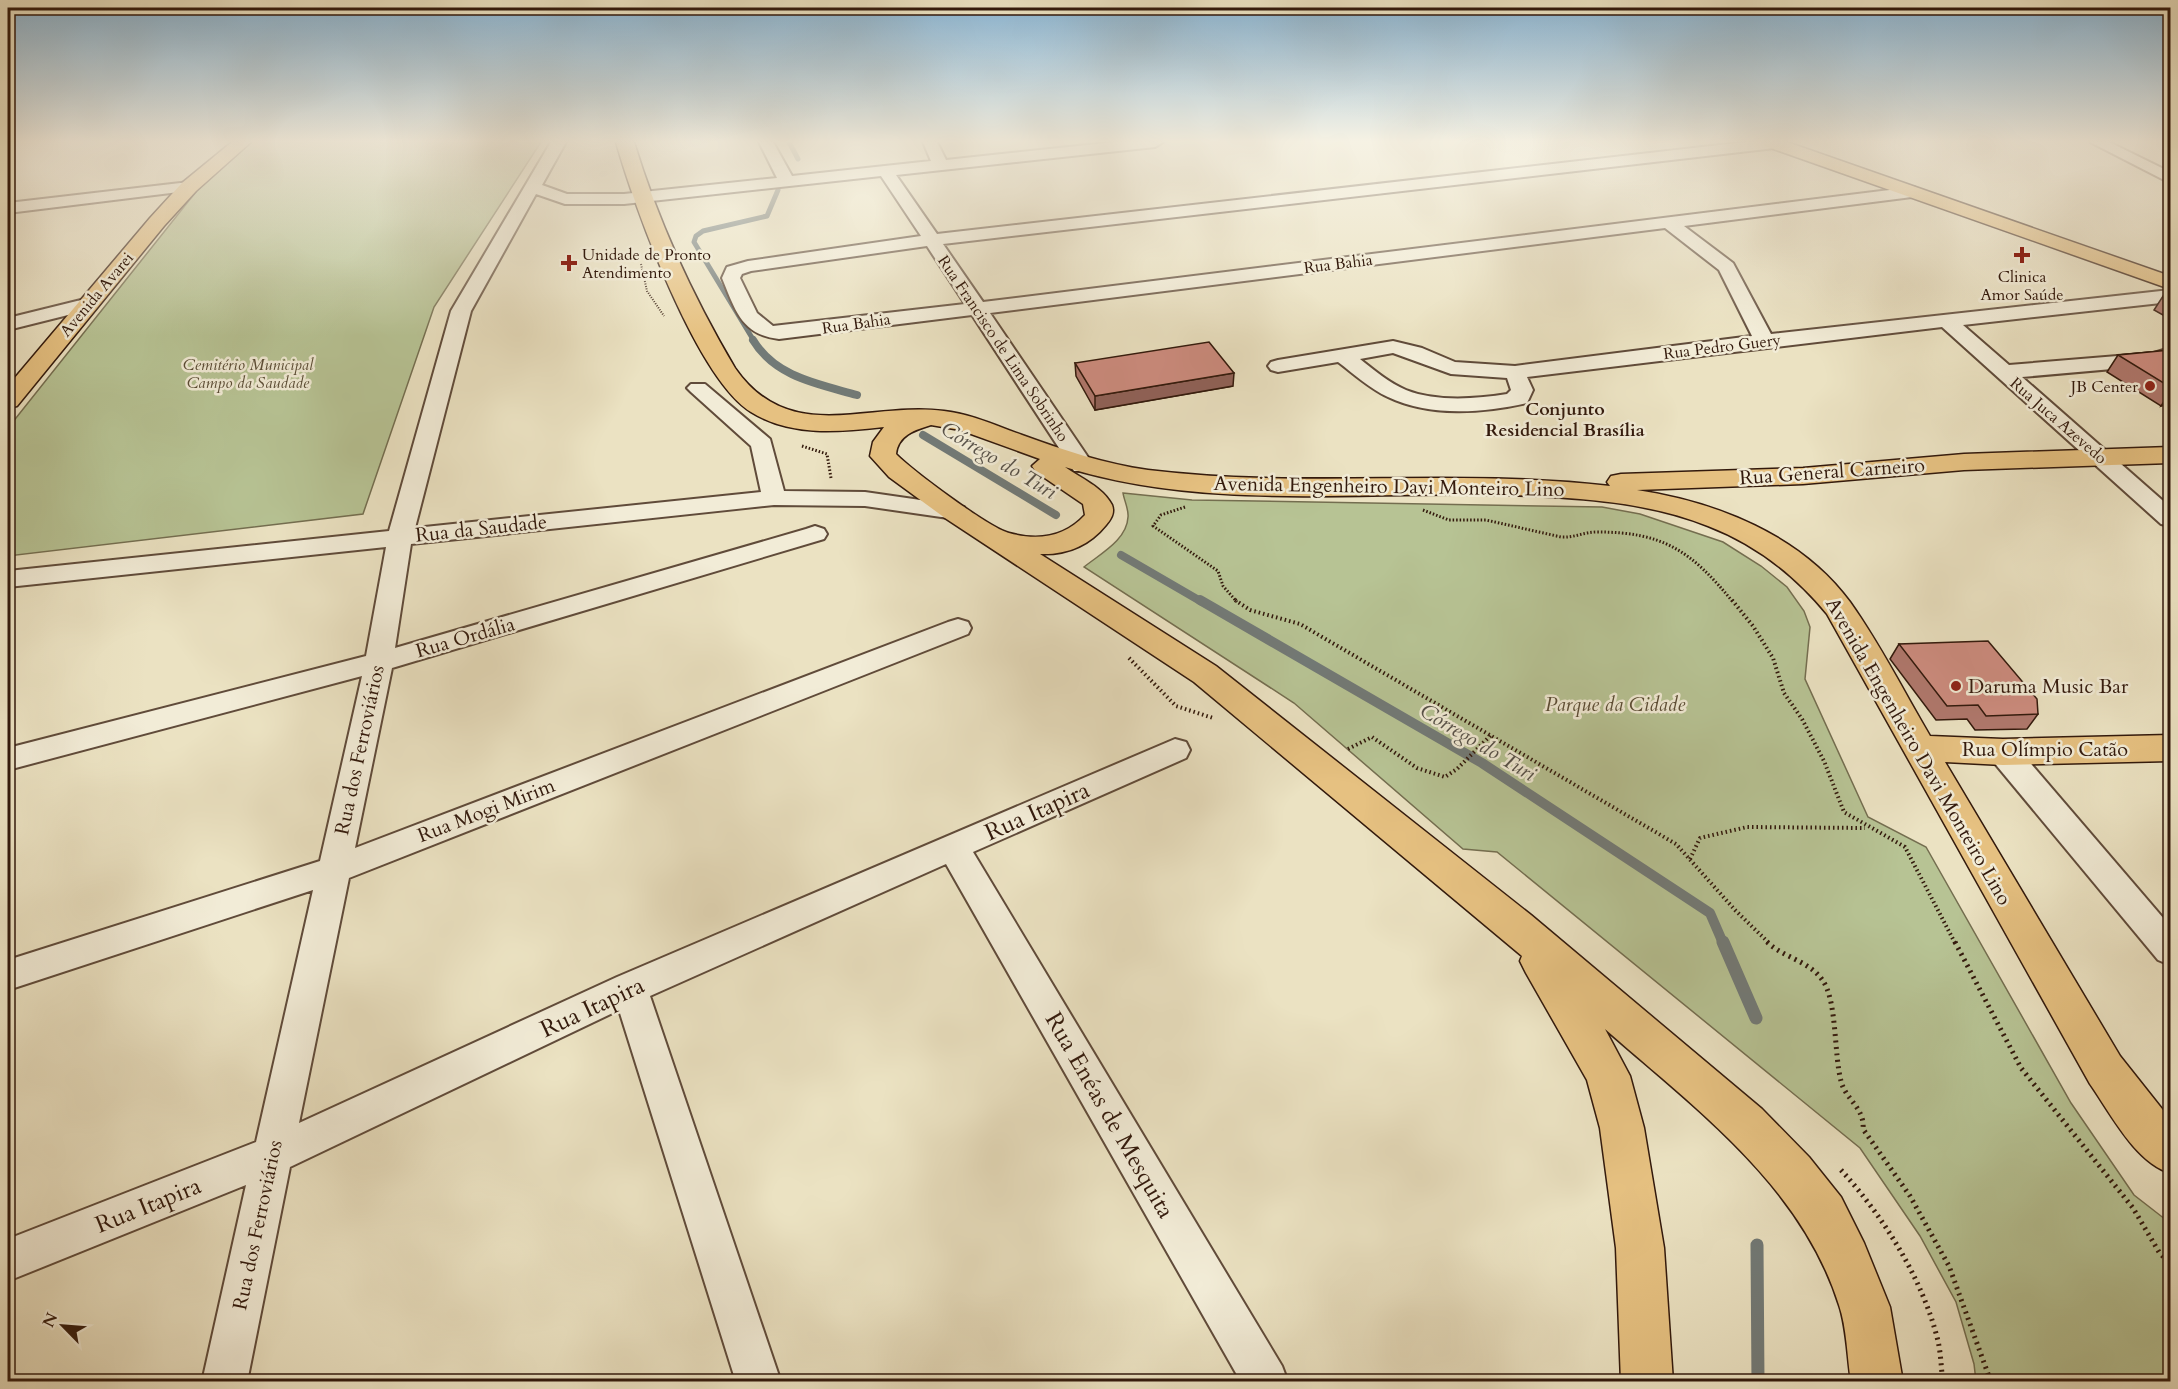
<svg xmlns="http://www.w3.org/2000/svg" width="2178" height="1389" viewBox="0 0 2178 1389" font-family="Cardo,serif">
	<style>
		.green { fill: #b7c394; stroke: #746e50; stroke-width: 1.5 }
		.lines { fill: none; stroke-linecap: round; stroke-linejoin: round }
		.stream-far3 { stroke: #727a77; stroke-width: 5 }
		.stream-far2 { stroke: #727a77; stroke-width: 8 }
		.stream-far1 { stroke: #727a77; stroke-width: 10 }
		.stream { stroke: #727a77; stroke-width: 13 }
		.minor-casing { stroke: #604b3a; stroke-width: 4 }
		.major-casing { stroke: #32190c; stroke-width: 3 }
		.path-far3 { stroke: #32190c; stroke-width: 2; stroke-dasharray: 1 1.5; stroke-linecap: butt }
		.path-far2 { stroke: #32190c; stroke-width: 3; stroke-dasharray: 1.5 2; stroke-linecap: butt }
		.path-far1 { stroke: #32190c; stroke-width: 4; stroke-dasharray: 1.5 3; stroke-linecap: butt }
		.path { stroke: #32190c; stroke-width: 5; stroke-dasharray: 2 4.5; stroke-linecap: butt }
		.minor { fill: #f2ecd7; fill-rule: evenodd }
		.major { fill: #e6c181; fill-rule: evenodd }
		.wall { fill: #b0786d; stroke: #32190c; stroke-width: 1.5 }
		.shaded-wall { fill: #906259; stroke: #32190c; stroke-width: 1.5 }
		.building { fill: #cd8c7f; stroke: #32190c; stroke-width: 1.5 }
		.poi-dot { fill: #8f2418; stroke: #f2ecd7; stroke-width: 2 }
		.labels { text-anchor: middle; stroke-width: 5; stroke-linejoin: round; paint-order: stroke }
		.far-poi-label { font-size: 16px; fill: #32190c; stroke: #f2ecd7; text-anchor: start }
		.far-street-label { font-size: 16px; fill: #32190c; stroke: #f2ecd7 }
		.far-park-label { font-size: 16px; font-style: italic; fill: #5a4c35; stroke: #f2ecd7 }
		.far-quarter-label { font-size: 18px; font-weight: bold; fill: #32190c; stroke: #f2ecd7 }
		.street-label { font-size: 20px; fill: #32190c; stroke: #f2ecd7 }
		.poi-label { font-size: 20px; fill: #32190c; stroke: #f2ecd7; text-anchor: start }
		.park-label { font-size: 20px; font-style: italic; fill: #5a4c35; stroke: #f2ecd7 }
		.water-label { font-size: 21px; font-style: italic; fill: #57524a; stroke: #f2ecd7 }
		.near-street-label { font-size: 24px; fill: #32190c; stroke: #f2ecd7 }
	</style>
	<rect width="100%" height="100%" fill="#ebe2c2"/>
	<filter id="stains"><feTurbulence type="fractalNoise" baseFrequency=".00333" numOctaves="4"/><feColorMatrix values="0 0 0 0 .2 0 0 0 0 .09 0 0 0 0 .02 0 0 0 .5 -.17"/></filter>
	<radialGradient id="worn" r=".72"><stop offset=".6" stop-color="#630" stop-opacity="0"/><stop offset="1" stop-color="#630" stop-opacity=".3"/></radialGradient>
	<g class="green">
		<polygon points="251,142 541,142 434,307 363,514 8,556 8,428 199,188"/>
		<path d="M 1123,493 L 1192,500 L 1602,507 L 1640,514 L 1723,542 L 1761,566 L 1787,587 L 1804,611 L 1810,627 L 1805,679 L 1868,817 L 1926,847 L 2071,1103 L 2134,1195 L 2170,1223 L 2170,1381 L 1976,1381 L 1974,1364 L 1956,1302 L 1920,1236 L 1860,1148 L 1497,852 L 1463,849 L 1294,703 L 1084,567 C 1100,554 1127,540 1128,517 C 1129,510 1124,500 1123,493 Z"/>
	</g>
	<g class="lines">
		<g class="stream-far3">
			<polyline points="789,142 798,159"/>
			<polyline points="754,341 694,242 696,236 703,231 767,216 778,190"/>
		</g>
		<g class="stream-far2">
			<path d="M 753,340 C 775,377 818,384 857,395"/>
			<polyline points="923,435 1056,515"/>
			<polyline points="1121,555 1202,602"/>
		</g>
		<polyline class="stream-far1" points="1200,600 1482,763 1710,913 1723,943"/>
		<g class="stream">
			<polyline points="1723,942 1756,1018"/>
			<polyline points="1757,1245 1758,1382"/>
		</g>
		<g class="minor-casing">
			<g id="minor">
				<path d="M 551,142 L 566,142 L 542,185 L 567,194 L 624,194 L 777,178 L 759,142 L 773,142 L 792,176 L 931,161 L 923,142 L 937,142 L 946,160 L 1115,142 L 1163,142 L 1155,147 L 896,175 L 937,234 L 1746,142 L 1782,142 L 1780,146 L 1775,148 L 943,244 L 983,302 L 1914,187 L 1922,192 L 1920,196 L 1684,226 L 1733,263 L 1771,334 L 2170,290 L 2170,302 L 1963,325 L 2009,365 L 2154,353 L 2170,348 L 2170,361 L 2158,365 L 2022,377 L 2170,507 L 2170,526 L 2161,524 L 1942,327 L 1527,377 L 1533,390 L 1527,403 C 1484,413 1429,417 1388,397 C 1370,389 1354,374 1338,362 L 1278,372 L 1271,370 L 1268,366 L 1271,362 L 1278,360 L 1393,341 L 1422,348 L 1455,362 L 1515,366 L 1752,336 L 1719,270 L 1665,228 L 990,313 L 1094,466 L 1090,471 L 1074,471 L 972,315 L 779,339 C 741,335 735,309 722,278 L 727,267 L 748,261 L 921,236 L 881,176 L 624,204 L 565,204 L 536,194 L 471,311 L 415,528 L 761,492 L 751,446 L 691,392 L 687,388 L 691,384 L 705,384 L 770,439 L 784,491 L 865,492 L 955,505 L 964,507 L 967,512 L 964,517 L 955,519 L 865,506 L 774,505 L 411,544 L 395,648 L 806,529 L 815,526 L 824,529 L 827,534 L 824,539 L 392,668 L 355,848 L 948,622 L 958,619 L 968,622 L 971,628 L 968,634 L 349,878 L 299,1123 L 617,977 L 1175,739 L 1186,742 L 1190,750 L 1186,758 L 973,852 L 1282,1366 L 1288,1382 L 1241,1382 L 946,864 L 650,996 L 781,1382 L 736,1382 L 619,1010 L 290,1167 L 247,1382 L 202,1382 L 246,1185 L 8,1281 L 8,1239 L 256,1142 L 313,890 L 8,990 L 8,960 L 320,861 L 362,676 L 8,770 L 8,748 L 366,656 L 386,547 L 8,587 L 8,571 L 389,531 L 451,311 ZM 927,246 L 965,304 L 773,326 L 757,313 L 740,278 L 742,274 L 751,271 ZM 1393,353 L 1451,374 L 1507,378 L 1511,390 L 1507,394 C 1476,399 1436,402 1406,390 C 1389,383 1374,370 1360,359 Z"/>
				<polygon points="2090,142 2109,142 2170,172 2170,183"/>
				<polygon points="189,182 197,187 195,190 8,213 8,203"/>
				<polygon points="85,299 92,301 95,305 92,309 8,330 8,318"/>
				<polygon points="2003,741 2014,744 2170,926 2170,965 2158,960 1992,760 1988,752 1992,744"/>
			</g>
		</g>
		<g class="major-casing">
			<g id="major">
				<polygon points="232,142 251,142 196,191 164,226 17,406 8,408 8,386 150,218 182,183"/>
				<path d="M 616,142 L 634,142 C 658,221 693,297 735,368 C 790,447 867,401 944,411 C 971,414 997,426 1022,435 C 1063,450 1105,464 1148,470 C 1302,489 1457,468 1610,486 L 1607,482 L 1611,476 L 1621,474 L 1803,468 L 1964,454 L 2170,447 L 2170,463 L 1964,470 L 1803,484 L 1637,490 C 1716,502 1801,535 1850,602 C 1880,644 1904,692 1930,736 L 2003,739 L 2170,735 L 2170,761 L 2003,765 L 1945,762 L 2120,1056 L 2170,1119 L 2170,1173 C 2135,1162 2111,1114 2090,1084 L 1827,614 C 1795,575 1755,544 1708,526 C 1653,504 1593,499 1534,496 C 1379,488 1215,514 1065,467 C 1080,478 1103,487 1112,505 C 1115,513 1111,519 1106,525 C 1089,546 1066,555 1040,554 L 1216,666 L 1531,915 L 1762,1109 L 1809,1157 L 1841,1197 L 1864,1243 L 1890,1307 L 1903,1382 L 1851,1382 C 1847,1357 1847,1328 1839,1305 C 1801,1185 1696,1109 1605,1029 L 1630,1076 L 1644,1128 L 1664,1248 L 1673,1382 L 1621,1382 L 1616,1248 L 1600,1128 L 1587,1080 L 1526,973 L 1520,961 L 1522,956 L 1194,682 L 945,518 L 889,477 L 870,456 L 873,442 L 884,427 C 840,432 791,437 751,412 C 696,378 634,206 616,142 ZM 931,425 L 960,430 L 1040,459 L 1032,466 L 1036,472 L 1083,504 L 1085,515 C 1065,537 1038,541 1009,533 C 989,528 913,471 896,454 C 898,435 915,430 931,425 Z"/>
				<polygon points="1762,142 1787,142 2170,276 2170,289 1765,146"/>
			</g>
		</g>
		<polyline class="path-far3" points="641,264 647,291 664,316"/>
		<g class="path-far2">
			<polyline points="802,446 827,454 831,478"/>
			<polyline points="1185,507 1161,515 1153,526 1218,571 1223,586 1237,602"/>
			<path d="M 1423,510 L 1449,520 L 1486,520 L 1561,537 C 1574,538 1584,532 1597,532 C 1664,532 1691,551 1733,602"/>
		</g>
		<g class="path-far1">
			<polyline points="1235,600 1250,610 1300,624 1676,844 1735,910 1769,943"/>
			<polyline points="1732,600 1753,626 1773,658 1784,693 1802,719 1824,761 1844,812 1905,847 1955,943"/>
			<polyline points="1129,658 1176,706 1213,718"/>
			<polyline points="1348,749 1372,737 1417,768 1445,777 1457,769 1492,734"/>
			<polyline points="1690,859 1700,838 1747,827 1865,828"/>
		</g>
		<g class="path">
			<path d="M 1767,942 C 1784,958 1810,961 1823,981 C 1837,1001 1834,1055 1841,1081 C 1845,1099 1865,1108 1863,1129 L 1910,1196 L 1949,1266 L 1991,1382"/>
			<polyline points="1955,942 2021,1068 2133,1208 2159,1252 2170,1264"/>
			<path d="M 1841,1170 C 1883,1216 1923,1279 1938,1341 C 1941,1354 1941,1368 1943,1382"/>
		</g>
		<use href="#minor" class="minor"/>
		<use href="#major" class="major"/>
	</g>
	<g class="wall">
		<polygon points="2165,293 2170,293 2170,319 2154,310"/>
		<polygon points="2170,350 2170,403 2161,406 2107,372 2118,355"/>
		<polygon points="1075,363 1233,386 1095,410 1076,376"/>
		<polygon points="1899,644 2038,714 2027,729 1975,730 1967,719 1936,720 1890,659"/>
	</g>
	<g class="shaded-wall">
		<polygon points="1234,373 1233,386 1095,410 1095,396"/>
		<polygon points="2170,392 2170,403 2161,406"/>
	</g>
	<g class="building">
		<polygon points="1209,342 1234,373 1095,396 1075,363"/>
		<polygon points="2170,350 2170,387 2118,355"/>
		<polygon points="1988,641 2037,699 2038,714 1986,716 1978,705 1947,706 1899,644"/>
	</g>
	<linearGradient id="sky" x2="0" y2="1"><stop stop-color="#8ab7d7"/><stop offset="0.42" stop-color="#f6f2e4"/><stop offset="1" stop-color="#f6f2e4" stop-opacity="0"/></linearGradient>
	<rect width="2178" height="336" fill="url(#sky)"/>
	<g class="poi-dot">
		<path d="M2019 246h6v6h6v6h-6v6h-6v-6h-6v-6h6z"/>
		<path d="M566 254h6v6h6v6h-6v6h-6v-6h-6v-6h6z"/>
		<circle cx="2150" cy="386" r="6"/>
		<circle cx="1956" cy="686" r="6"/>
	</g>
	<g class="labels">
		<g class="far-poi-label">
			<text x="582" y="260">Unidade de Pronto<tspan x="582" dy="18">Atendimento</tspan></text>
			<text x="2022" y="282" text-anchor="middle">Clinica<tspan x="2022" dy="18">Amor Saúde</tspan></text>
			<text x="2138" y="392" text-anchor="end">JB Center</text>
		</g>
		<g class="far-street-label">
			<text transform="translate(1338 263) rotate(-7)" y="6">Rua Bahia</text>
			<text transform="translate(96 294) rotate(-50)" y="6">Avenida Avarei</text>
			<text transform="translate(856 323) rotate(-8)" y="6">Rua Bahia</text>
			<text transform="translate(1722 346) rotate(-7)" y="6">Rua Pedro Guery</text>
			<text transform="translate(1004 348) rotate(56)" y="6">Rua Francisco de Lima Sobrinho</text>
			<text transform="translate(2059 420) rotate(41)" y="6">Rua Juca Azevedo</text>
		</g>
		<g class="far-park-label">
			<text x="248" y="370">Cemitério Municipal<tspan x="248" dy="18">Campo da Saudade</tspan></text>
		</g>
		<g class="far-quarter-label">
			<text x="1565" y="415">Conjunto<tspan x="1565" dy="21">Residencial Brasília</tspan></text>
		</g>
		<g class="street-label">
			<text transform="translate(1832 471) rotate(-4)" y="7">Rua General Carneiro</text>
			<text transform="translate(1389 486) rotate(1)" y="7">Avenida Engenheiro Davi Monteiro Lino</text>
			<text transform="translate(481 528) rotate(-6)" y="7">Rua da Saudade</text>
			<text transform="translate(465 637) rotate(-16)" y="7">Rua Ordália</text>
			<text x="2045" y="756">Rua Olímpio Catão</text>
			<text transform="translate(359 750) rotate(-78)" y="7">Rua dos Ferroviários</text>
			<text transform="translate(1919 751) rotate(60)" y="7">Avenida Engenheiro Davi Monteiro Lino</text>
			<text transform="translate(486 810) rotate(-21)" y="7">Rua Mogi Mirim</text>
			<text transform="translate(257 1225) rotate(-78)" y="7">Rua dos Ferroviários</text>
		</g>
		<g class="poi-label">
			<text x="1968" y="693">Daruma Music Bar</text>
		</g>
		<g class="park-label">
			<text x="1615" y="711">Parque da Cidade</text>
		</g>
		<g class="water-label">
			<text transform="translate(999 460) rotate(31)" y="7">Córrego do Turi</text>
			<text transform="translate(1478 742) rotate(31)" y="7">Córrego do Turi</text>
		</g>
		<g class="near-street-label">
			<text transform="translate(1037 811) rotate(-24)" y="8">Rua Itapira</text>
			<text transform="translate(592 1007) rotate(-25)" y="8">Rua Itapira</text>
			<text transform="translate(1110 1115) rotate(60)" y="8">Rua Enéas de Mesquita</text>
			<text transform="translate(148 1205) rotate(-22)" y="8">Rua Itapira</text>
		</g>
	</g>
	<rect width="2178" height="1389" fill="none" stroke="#ebe2c2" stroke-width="30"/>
	<rect x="9" y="9" width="2160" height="1371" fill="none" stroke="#32190c" stroke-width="3"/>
	<rect x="15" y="15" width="2148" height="1359" fill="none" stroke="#32190c" stroke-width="1.5"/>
	<g transform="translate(63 1326) rotate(295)" stroke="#f2ecd7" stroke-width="4.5" paint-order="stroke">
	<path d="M0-4.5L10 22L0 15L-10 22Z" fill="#32190c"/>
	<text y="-9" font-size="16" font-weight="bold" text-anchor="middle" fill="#32190c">N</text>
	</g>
	<rect width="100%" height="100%" filter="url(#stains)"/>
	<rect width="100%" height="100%" fill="url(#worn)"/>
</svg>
